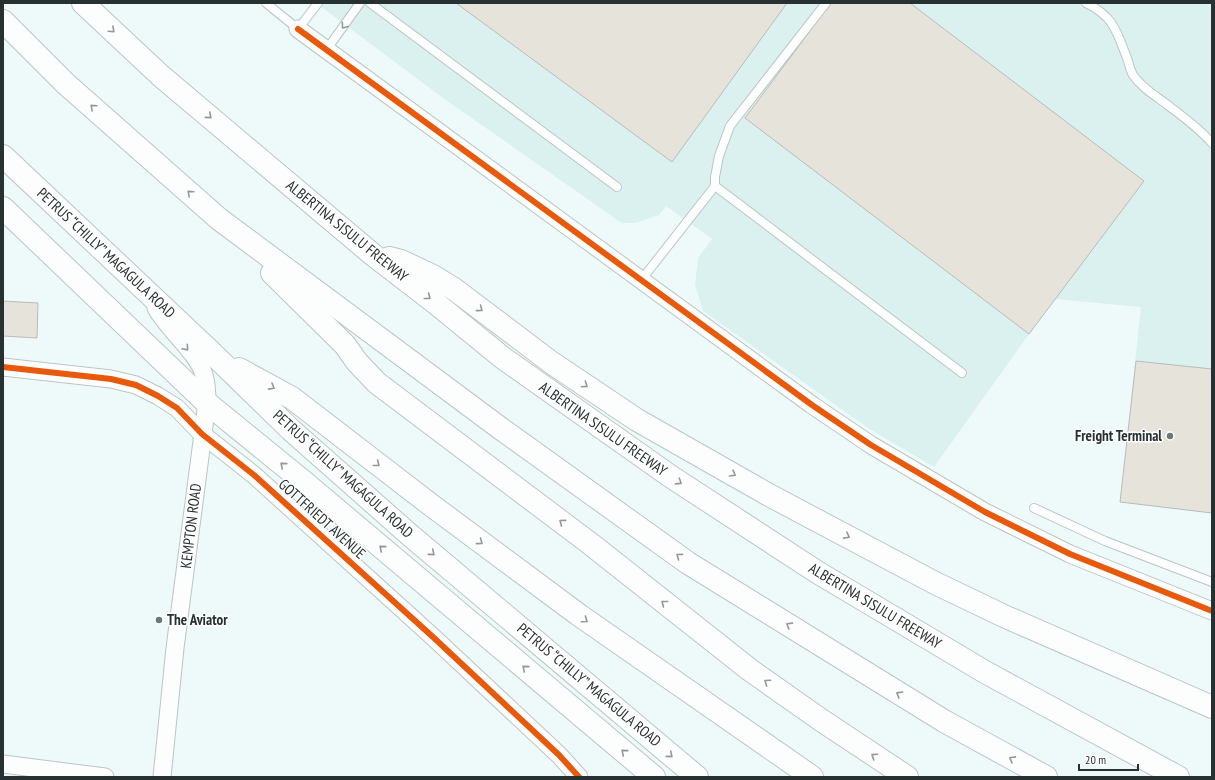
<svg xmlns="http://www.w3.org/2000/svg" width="1215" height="780" viewBox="0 0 1215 780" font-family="'PT Sans Narrow',sans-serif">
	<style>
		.built { fill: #daf1f0 }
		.building { fill: #e6e3da; stroke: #b9bcb9 }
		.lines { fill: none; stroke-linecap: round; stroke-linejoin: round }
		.lane-casing { stroke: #bcc5c5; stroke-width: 10 }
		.street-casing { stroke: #bcc5c5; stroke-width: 19 }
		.primary-casing { stroke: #bcc5c5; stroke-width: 24 }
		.highway-casing { stroke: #bcc5c5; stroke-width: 24 }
		.lane { stroke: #fcfefe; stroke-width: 8 }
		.street { stroke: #fcfefe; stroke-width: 17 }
		.primary { stroke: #fcfefe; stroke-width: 22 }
		.highway { stroke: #fcfefe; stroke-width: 22 }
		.cycleway-casing { stroke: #fff; stroke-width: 8 }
		.cycleway { stroke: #e8590c; stroke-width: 6 }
		.oneway { stroke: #929898 }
		.poi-dot { fill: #6d7777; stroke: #fff; stroke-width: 1.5 }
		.labels { text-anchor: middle; stroke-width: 3; stroke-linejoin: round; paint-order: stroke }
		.street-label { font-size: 15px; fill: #283131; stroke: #fff }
		.poi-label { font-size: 15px; font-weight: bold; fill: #283131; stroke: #fff; text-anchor: end }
	</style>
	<rect width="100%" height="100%" fill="#edfaf9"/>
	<polygon class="built" points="316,3 1212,3 1212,513 1120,502 1141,307 1055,299 1029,334 934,467 868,428 703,311 695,285 698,258 712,239 666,206 659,215 635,223 622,223 616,219 443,98"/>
	<g class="building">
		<polygon points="456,3 787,3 672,162"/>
		<polygon points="831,3 910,3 1144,181 1029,334 745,118"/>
		<polygon points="3,301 38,303 37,338 3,336"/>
		<polygon points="1136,361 1212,369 1212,513 1120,502"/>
	</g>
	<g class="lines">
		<g class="lane-casing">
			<g id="lane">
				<polyline points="266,3 298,29 318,3"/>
				<polyline points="370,3 617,187"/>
				<path d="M 1086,3 C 1114,17 1116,30 1127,58 C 1129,63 1130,70 1133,75 C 1141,87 1154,95 1165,103 C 1182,116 1198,127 1212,143"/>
				<polyline points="327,49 360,3"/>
				<polyline points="715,186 962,373"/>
				<polyline points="642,279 715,186 715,177 719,156 730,126 826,3"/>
				<polyline points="1034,508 1105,541 1212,582"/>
			</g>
		</g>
		<g class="street-casing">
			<g id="street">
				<polyline points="298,29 812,405 871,445 985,512 1070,554 1212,611"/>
				<path d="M 156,308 C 168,330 198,353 204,375 C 207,384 207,394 207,403 L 175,648 L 162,777"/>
				<polyline points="3,367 111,379 136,385 158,396 177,408 202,434 254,475 433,637 559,755 579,777"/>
				<polyline points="3,764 105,777"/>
			</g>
		</g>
		<g class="primary-casing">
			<g id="primary">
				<polyline points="3,156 213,354 291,430 411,536 697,777"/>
				<polyline points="3,208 207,403 304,482 654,777"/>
				<polyline points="239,369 292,398 431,505 579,615 812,777"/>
			</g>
		</g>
		<g class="highway-casing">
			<g id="highway">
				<polyline points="83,3 161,76 372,254 433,301 503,358 670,476 817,572 985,672 1178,777"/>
				<polyline points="3,21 66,84 219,219 500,428 688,563 944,721 1046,777"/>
				<polyline points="389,258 401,261 431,275 454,289 552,363 637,420 769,495 935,583 1006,617 1212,707"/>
				<polyline points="272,273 345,345 357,362 377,383 592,545 750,670 821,720 907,777"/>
			</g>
		</g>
		<use href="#lane" class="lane"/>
		<use href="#street" class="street"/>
		<use href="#primary" class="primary"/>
		<use href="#highway" class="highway"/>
		<g class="cycleway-casing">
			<g id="cycleway">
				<polyline points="298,29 812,405 871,445 985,512 1070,554 1212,611"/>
				<polyline points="3,367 111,379 136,385 158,396 177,408 202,434 254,475 433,637 559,755 579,777"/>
			</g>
		</g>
		<use href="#cycleway" class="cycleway"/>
	</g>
	<defs><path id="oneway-chevron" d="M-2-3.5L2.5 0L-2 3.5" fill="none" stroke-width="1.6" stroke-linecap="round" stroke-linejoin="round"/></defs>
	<g class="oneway">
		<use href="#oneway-chevron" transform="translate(344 26) rotate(126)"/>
		<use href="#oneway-chevron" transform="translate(112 30) rotate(43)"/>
		<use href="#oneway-chevron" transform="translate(93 107) rotate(-138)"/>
		<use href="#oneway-chevron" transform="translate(209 116) rotate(40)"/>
		<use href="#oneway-chevron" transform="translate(190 193) rotate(-138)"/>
		<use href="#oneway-chevron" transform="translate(428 297) rotate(38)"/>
		<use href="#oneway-chevron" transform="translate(480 309) rotate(37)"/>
		<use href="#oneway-chevron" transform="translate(186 348) rotate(49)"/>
		<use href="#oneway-chevron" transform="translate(585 385) rotate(34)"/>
		<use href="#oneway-chevron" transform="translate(272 387) rotate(29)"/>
		<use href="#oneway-chevron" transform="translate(377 464) rotate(38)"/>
		<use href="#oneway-chevron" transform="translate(283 465) rotate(-140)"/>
		<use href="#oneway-chevron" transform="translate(733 474) rotate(30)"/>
		<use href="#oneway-chevron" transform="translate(679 482) rotate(33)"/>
		<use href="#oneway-chevron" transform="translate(562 522) rotate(-143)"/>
		<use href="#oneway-chevron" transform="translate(847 536) rotate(28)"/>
		<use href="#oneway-chevron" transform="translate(480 542) rotate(37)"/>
		<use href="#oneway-chevron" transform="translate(382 548) rotate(-140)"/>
		<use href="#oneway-chevron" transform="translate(432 553) rotate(40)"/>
		<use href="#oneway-chevron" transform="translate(679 556) rotate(-144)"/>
		<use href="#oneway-chevron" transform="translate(664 603) rotate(-142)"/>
		<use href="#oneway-chevron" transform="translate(585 620) rotate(35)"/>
		<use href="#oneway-chevron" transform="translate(789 625) rotate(-148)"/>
		<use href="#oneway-chevron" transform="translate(525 668) rotate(-140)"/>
		<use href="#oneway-chevron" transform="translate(767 682) rotate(-145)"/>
		<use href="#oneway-chevron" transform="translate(899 694) rotate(-148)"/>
		<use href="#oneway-chevron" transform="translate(624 752) rotate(-140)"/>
		<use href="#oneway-chevron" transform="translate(670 755) rotate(40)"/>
		<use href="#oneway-chevron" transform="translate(874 756) rotate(-146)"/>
		<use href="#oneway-chevron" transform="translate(1012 759) rotate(-151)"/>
	</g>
	<g class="poi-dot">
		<circle cx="1170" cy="436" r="4"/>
		<circle cx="159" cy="620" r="4"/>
	</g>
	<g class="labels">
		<g class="street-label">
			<text transform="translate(347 231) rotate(39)" y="5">ALBERTINA SISULU FREEWAY</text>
			<text transform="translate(106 253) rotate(43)" y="5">PETRUS “CHILLY” MAGAGULA ROAD</text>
			<text transform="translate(603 429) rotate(35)" y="5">ALBERTINA SISULU FREEWAY</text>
			<text transform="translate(343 474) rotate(42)" y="5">PETRUS “CHILLY” MAGAGULA ROAD</text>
			<text transform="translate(322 519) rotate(42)" y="5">GOTTFRIEDT AVENUE</text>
			<text transform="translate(191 526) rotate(-83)" y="5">KEMPTON ROAD</text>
			<text transform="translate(875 606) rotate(31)" y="5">ALBERTINA SISULU FREEWAY</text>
			<text transform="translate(589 685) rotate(40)" y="5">PETRUS “CHILLY” MAGAGULA ROAD</text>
		</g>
		<g class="poi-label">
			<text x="1162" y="441">Freight Terminal</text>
			<text x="167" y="625" text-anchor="start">The Aviator</text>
		</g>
	</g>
	<rect width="1215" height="780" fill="none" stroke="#283131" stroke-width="8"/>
	<path d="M1079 764v6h59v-6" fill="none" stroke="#283131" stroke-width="2"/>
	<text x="1085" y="764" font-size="12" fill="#283131" stroke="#ffffff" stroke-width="3" paint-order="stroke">20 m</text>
</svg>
